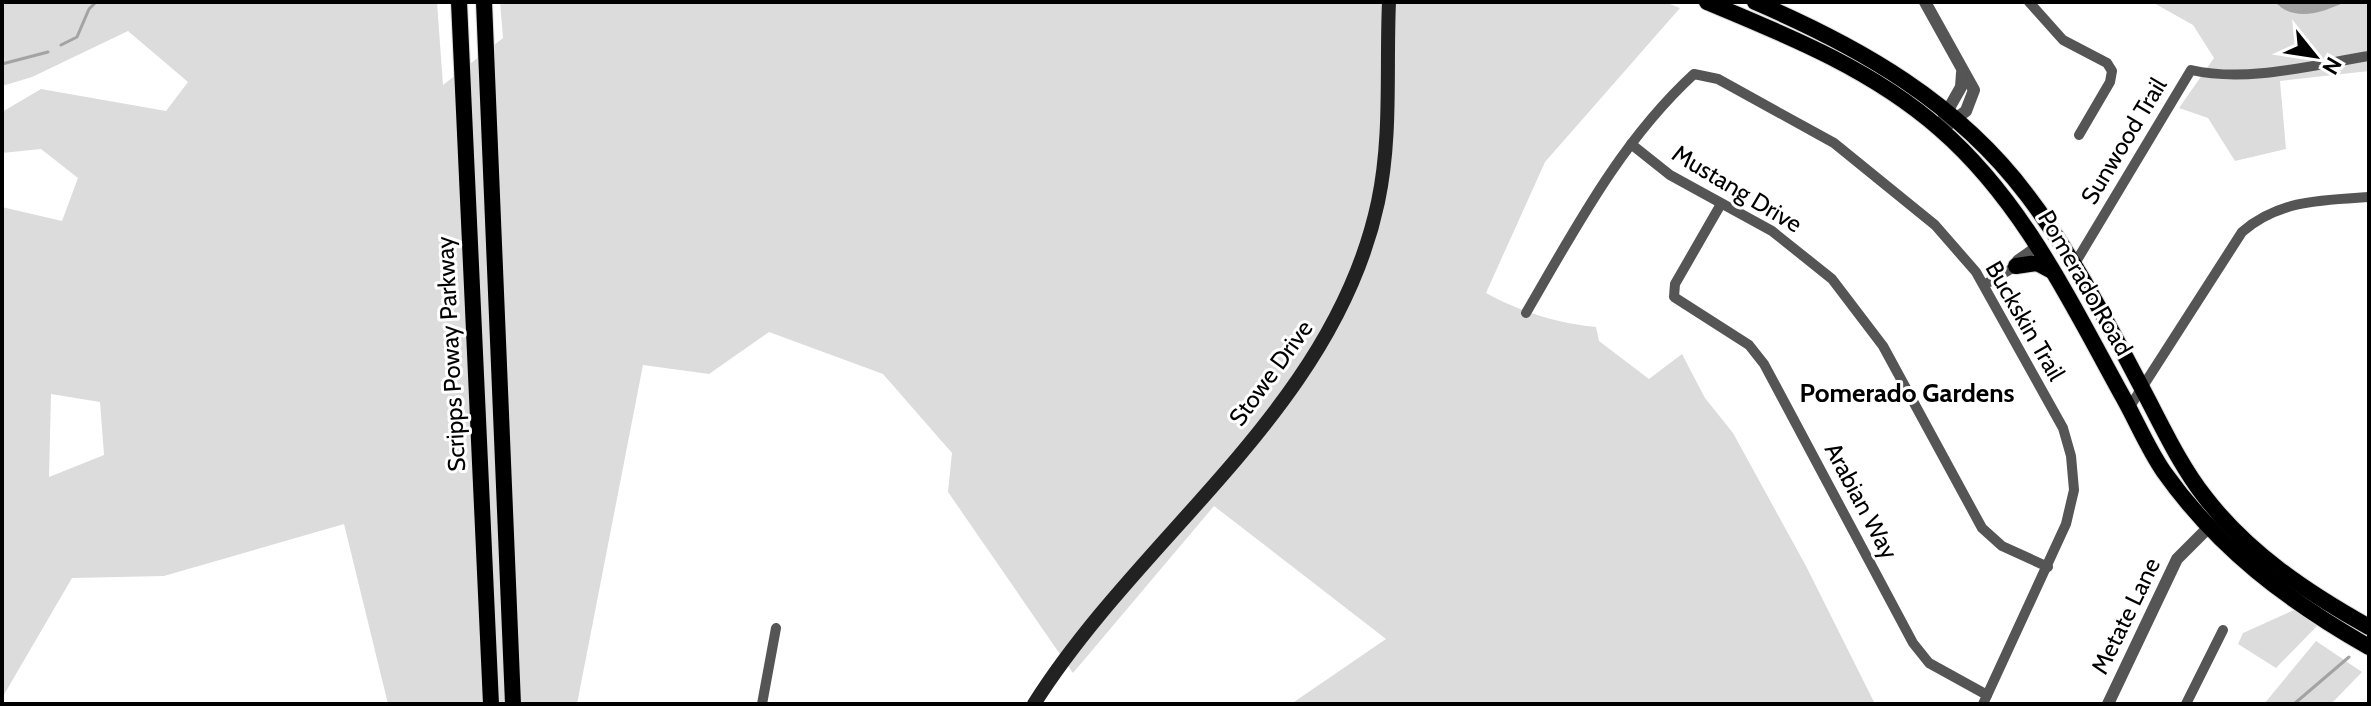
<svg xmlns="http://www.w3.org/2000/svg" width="2371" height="706" viewBox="0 0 2371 706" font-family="Cabin,sans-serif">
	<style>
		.green { fill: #dcdcdc; fill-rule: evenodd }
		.water { fill: #a3a3a3 }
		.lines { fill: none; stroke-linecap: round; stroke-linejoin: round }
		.stream { stroke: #a3a3a3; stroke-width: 3 }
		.primary-casing { stroke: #dbdbdb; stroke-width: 18 }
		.minor { stroke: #555; stroke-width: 10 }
		.tertiary { stroke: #555; stroke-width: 12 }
		.secondary { stroke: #222; stroke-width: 14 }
		.primary { stroke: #000; stroke-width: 16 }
		.labels { text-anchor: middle; stroke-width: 6; stroke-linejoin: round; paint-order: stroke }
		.street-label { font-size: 24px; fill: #000; stroke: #fff }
		.neighbourhood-label { font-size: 26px; font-weight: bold; fill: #000; stroke: #fff }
	</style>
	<rect width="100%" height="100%" fill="#fff"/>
	<g class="green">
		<path d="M 2,2 L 437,2 L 443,85 L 503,38 L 500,2 L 1665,2 L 1680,8 L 1545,162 L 1486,293 C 1521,312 1556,323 1596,327 L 1599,341 L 1649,379 L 1682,354 L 1705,398 L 1733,433 L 1806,566 L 1875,704 L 1291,704 L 1386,639 L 1214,506 L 1073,673 L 948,492 L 952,453 L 883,374 L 769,332 L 709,374 L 643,365 L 577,704 L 388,704 L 344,524 L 164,576 L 72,578 L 2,698 L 2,207 L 62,221 L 78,178 L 41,149 L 2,153 L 2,112 L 41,89 L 166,111 L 188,82 L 128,31 L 32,77 L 2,86 ZM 51,394 L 100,402 L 104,455 L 49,477 Z"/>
		<polygon points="2152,2 2275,2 2280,7 2328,9 2345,2 2369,2 2369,71 2280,81 2286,149 2235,161 2208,118 2179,108 2214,58 2193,25"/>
		<polygon points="2294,610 2317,626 2276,668 2238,644 2243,633"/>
		<polygon points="2316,641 2362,672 2331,704 2264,704"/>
	</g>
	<path class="water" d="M 2275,2 L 2345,2 C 2324,12 2294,23 2275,2 Z"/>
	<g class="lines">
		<g class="stream">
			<polyline points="61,45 77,37 89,9 96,2"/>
			<polyline points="2,64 48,52"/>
			<polyline points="2294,704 2349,657"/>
		</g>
		<g class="primary-casing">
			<g id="primary">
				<polyline points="459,2 491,704"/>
				<polyline points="484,2 513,704"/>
				<path d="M 1707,2 C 1789,36 1873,70 1940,129 C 2023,201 2071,303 2123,397 C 2137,422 2148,449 2164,472 C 2218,548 2288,601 2369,647"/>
				<path d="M 1755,2 C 1860,47 1957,102 2027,195 C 2073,255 2109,326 2144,392 C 2163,428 2180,465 2205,497 C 2248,553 2308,593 2369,627"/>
				<polyline points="2016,266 2037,263 2052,271"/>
			</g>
		</g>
		<g class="minor">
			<polyline points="2029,2 2063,40 2107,63 2112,71 2110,82 2079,135"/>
			<polyline points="1631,144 1670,175 1772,231 1832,279 1883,346 1982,528 2002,546 2048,567"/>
			<polyline points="1721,204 1675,284 1674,297 1749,345 1764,364 1913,643 1929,663 1987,695"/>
			<path d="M 2074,265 L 2191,70 C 2248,83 2312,65 2369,56"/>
			<polyline points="1984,285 2016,266 2017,260 2037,246"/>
			<path d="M 1526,313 C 1575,229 1621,141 1694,74 L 1718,79 L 1834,143 L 1935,225 L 1976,272 L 2063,428 L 2071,456 L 2074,490 L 2066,524 L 1983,704"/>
			<path d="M 2129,408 L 2242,232 C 2279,200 2322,200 2369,197"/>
			<polyline points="762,704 776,628"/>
			<polyline points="2186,704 2223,630"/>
		</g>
		<g class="tertiary">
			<polyline points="1925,2 1974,90 1966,111 1941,130"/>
			<polyline points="1944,117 1961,87 1962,73"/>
			<polyline points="2108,704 2177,559 2214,522"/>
		</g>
		<path class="secondary" d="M 1034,704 C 1142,533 1334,409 1378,202 C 1392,136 1386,69 1389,2"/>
		<use href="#primary" class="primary"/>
	</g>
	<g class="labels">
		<g class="street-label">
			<text transform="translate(2124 141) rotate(-59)" y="8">Sunwood Trail</text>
			<text transform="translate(1737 189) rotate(31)" y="8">Mustang Drive</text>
			<text transform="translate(2085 283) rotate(60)" y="8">Pomerado Road</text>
			<text transform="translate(2025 321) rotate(60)" y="8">Buckskin Trail</text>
			<text transform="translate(451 354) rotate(-93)" y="8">Scripps Poway Parkway</text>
			<text transform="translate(1271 373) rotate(-54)" y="8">Stowe Drive</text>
			<text transform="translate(1861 501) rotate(62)" y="8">Arabian Way</text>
			<text transform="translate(2126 616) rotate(-64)" y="8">Metate Lane</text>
		</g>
		<g class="neighbourhood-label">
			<text x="1907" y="402">Pomerado Gardens</text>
		</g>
	</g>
	<rect width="2371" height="706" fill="none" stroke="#000000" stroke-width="8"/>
	<g transform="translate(2315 56) rotate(120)" stroke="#ffffff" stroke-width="6" paint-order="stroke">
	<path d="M0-6L14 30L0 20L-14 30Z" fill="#000000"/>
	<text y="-12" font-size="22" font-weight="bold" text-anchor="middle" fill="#000000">N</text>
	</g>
</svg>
